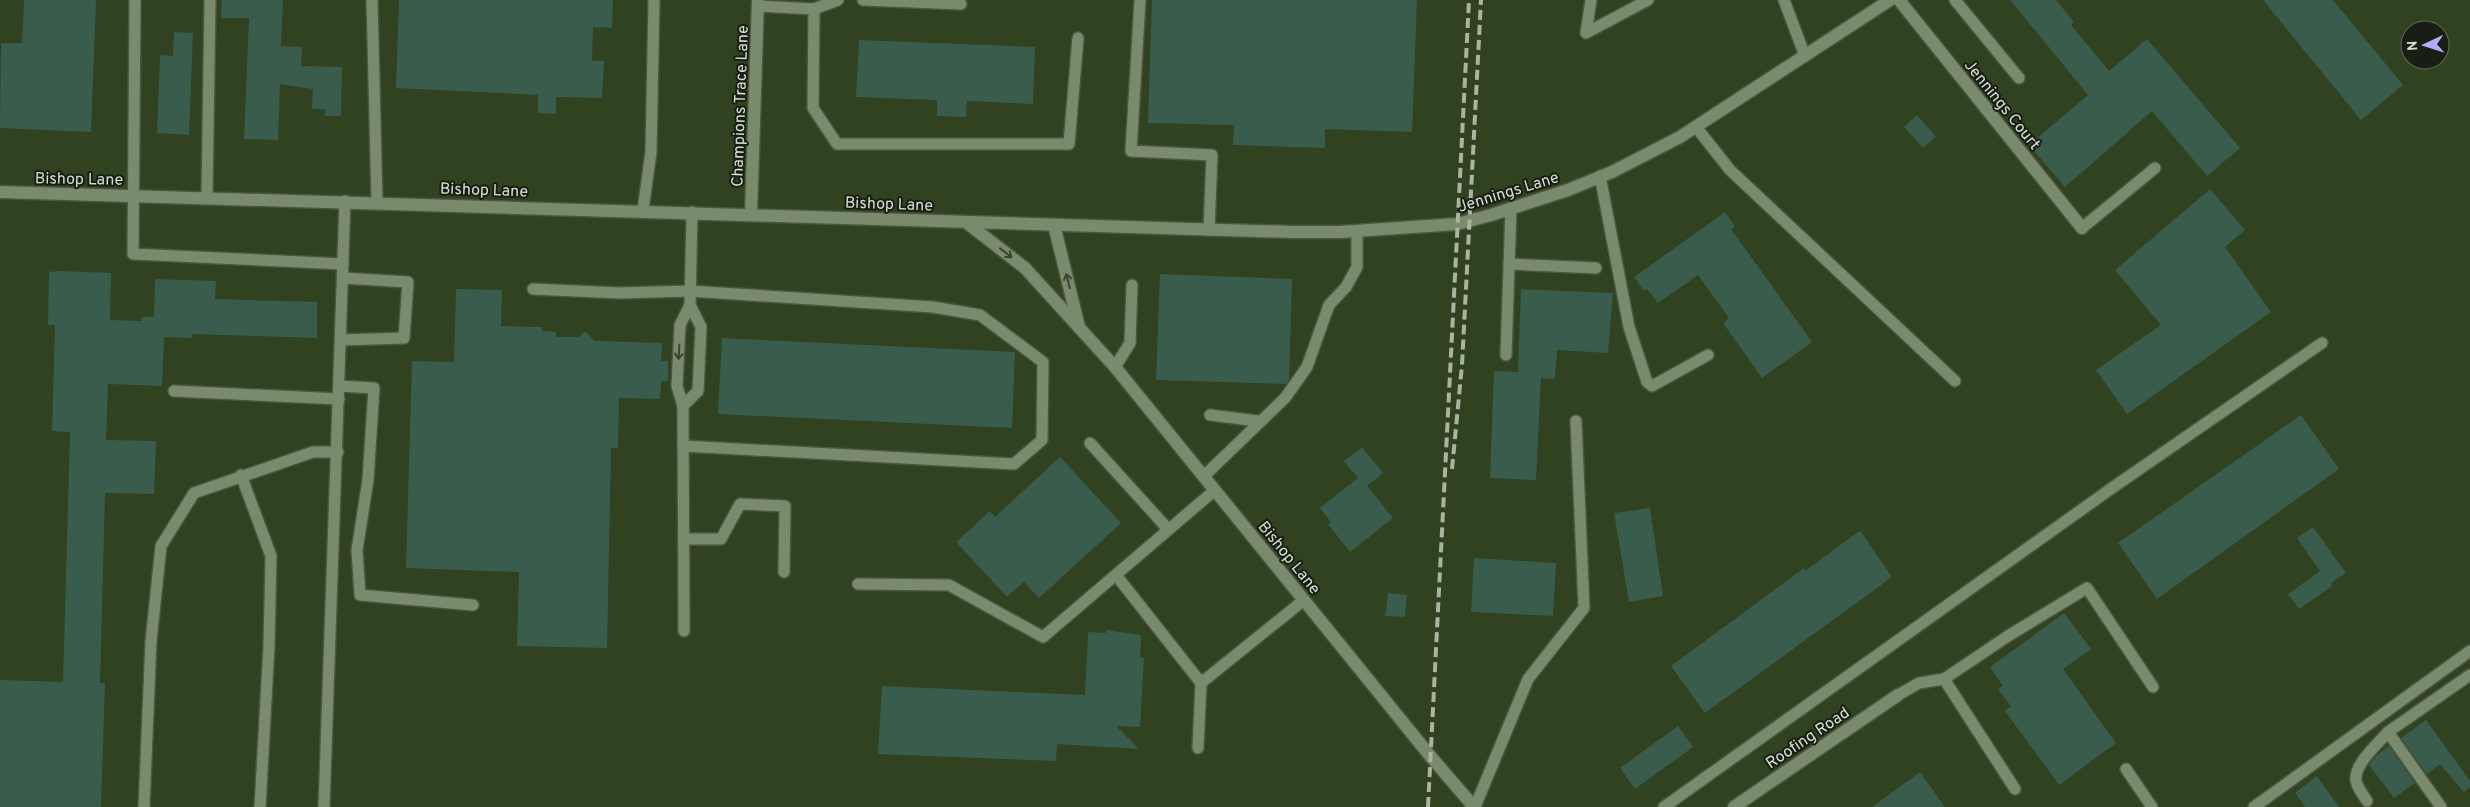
<svg xmlns="http://www.w3.org/2000/svg" width="2470" height="807" viewBox="0 0 2470 807" font-family="Overpass,sans-serif">
	<style>
		.built { fill: #304220; fill-rule: evenodd }
		.building { fill: #3a5c4c }
		.lines { fill: none; stroke-linecap: round; stroke-linejoin: round }
		.lane-casing { stroke: #4b563f; stroke-width: 14 }
		.street-casing { stroke: #4b563f; stroke-width: 15 }
		.secondary-casing { stroke: #4b563f; stroke-width: 15 }
		.lane { stroke: #7a8b6d; stroke-width: 11 }
		.street { stroke: #7a8b6d; stroke-width: 12 }
		.secondary { stroke: #7a8b6d; stroke-width: 12 }
		.rail { stroke: #aab4a1; stroke-width: 4; stroke-dasharray: 10 5; stroke-linecap: butt }
		.oneway { stroke: #3a4432 }
		.labels { text-anchor: middle; stroke-width: 4; stroke-linejoin: round; paint-order: stroke }
		.street-label { font-size: 16px; fill: #d7e0d0; stroke: #181e13 }
	</style>
	<rect width="100%" height="100%" fill="#2b3a1f"/>
	<path class="built" d="M 0,0 L 2470,0 L 2470,807 L 0,807 ZM 2410,30 L 2440,30 L 2440,60 L 2410,60 Z"/>
	<g class="building">
		<polygon points="24,0 96,0 91,132 0,128 1,43 22,43"/>
		<polygon points="222,0 283,0 281,46 302,47 301,66 342,67 341,116 325,116 325,109 312,109 313,89 280,84 278,140 244,139 249,18 221,18"/>
		<polygon points="399,0 613,0 612,28 593,27 592,61 604,61 602,98 556,97 556,114 538,113 538,95 396,88"/>
		<polygon points="1152,0 1417,0 1412,132 1325,129 1325,148 1233,145 1234,125 1148,123"/>
		<polygon points="2010,0 2056,0 2074,22 2071,25 2109,71 2147,39 2240,148 2207,176 2152,111 2065,187 2029,145 2088,95"/>
		<polygon points="2263,0 2333,0 2403,85 2361,120"/>
		<polygon points="174,32 193,33 189,135 157,133 160,55 173,56"/>
		<polygon points="859,40 1035,47 1033,104 967,101 966,117 937,116 937,100 856,97"/>
		<polygon points="1917,115 1936,137 1923,148 1904,127"/>
		<polygon points="2210,189 2245,230 2225,247 2271,312 2127,414 2096,370 2161,325 2115,270"/>
		<polygon points="1725,212 1735,227 1731,229 1812,342 1762,378 1723,323 1729,318 1698,275 1658,303 1647,289 1644,291 1634,277"/>
		<polygon points="60,271 111,273 110,320 142,321 142,317 154,317 155,279 216,281 215,299 317,302 317,338 192,334 192,338 164,337 162,386 108,384 106,440 156,441 154,494 105,493 100,683 105,683 101,807 0,807 0,680 63,682 70,432 52,431 55,325 48,325 49,272"/>
		<polygon points="1160,274 1292,279 1289,380 1286,384 1156,380"/>
		<polygon points="456,289 502,290 501,326 542,327 542,331 556,332 556,337 578,337 585,331 595,341 662,343 661,361 668,361 668,381 661,381 660,399 619,398 618,448 611,448 607,648 517,646 519,572 406,568 412,361 454,362"/>
		<polygon points="1521,289 1613,293 1608,353 1557,350 1555,379 1541,378 1536,480 1490,478 1494,371 1518,372"/>
		<polygon points="722,338 1015,352 1012,428 718,414"/>
		<polygon points="2301,415 2339,469 2157,599 2118,543"/>
		<polygon points="1362,447 1383,473 1367,486 1393,518 1350,552 1328,524 1331,522 1320,508 1358,478 1344,461"/>
		<polygon points="1060,457 1121,523 1039,598 1024,582 1007,597 956,542 990,511 995,517"/>
		<polygon points="1650,508 1663,596 1629,602 1614,513"/>
		<polygon points="2313,527 2346,573 2332,582 2331,587 2299,609 2288,594 2320,571 2297,538"/>
		<polygon points="1858,532 1861,532 1892,577 1705,713 1671,666 1804,568 1805,571"/>
		<polygon points="1474,558 1556,563 1553,616 1471,612"/>
		<polygon points="1388,593 1407,595 1405,617 1385,616"/>
		<polygon points="2064,613 2091,649 2063,669 2116,743 2059,785 2005,711 2011,706 1998,689 2003,686 1990,667"/>
		<polygon points="1106,630 1141,635 1140,657 1144,658 1140,727 1116,726 1139,749 1057,744 1056,761 878,754 882,686 1085,695 1088,632 1106,633"/>
		<polygon points="2426,720 2470,781 2470,787 2464,792 2440,764 2427,774 2401,738"/>
		<polygon points="1678,726 1693,747 1635,789 1620,768"/>
		<polygon points="2389,746 2415,783 2394,798 2369,765 2376,756"/>
		<polygon points="1920,772 1945,807 1872,807"/>
		<polygon points="2317,776 2339,807 2305,807 2295,793"/>
	</g>
	<g class="lines">
		<g class="lane-casing">
			<g id="lane">
				<polyline points="135,0 133,254 343,264"/>
				<polyline points="372,0 377,202"/>
				<polyline points="863,0 961,4"/>
				<polyline points="1140,0 1131,151 1212,155 1209,230"/>
				<polyline points="1591,0 1586,33 1648,0"/>
				<polyline points="1784,0 1805,56"/>
				<polyline points="1955,0 2019,78"/>
				<polyline points="758,6 814,9 813,108 837,144 1069,144 1078,38"/>
				<polyline points="814,9 838,0"/>
				<polyline points="1696,127 1730,170 1955,381"/>
				<polyline points="1600,176 1629,327 1647,382 1652,386 1708,355"/>
				<polyline points="207,197 210,0"/>
				<polyline points="643,210 651,152 654,0"/>
				<polyline points="2082,228 2155,168"/>
				<polyline points="1509,264 1596,268"/>
				<polyline points="533,289 620,293 690,291 933,307 980,315 1043,362 1042,440 1014,464 683,446"/>
				<polyline points="690,305 701,327 698,391 683,406 677,386 680,325 690,305 692,212"/>
				<polyline points="341,340 404,338 408,282 343,278"/>
				<polyline points="1506,355 1511,208"/>
				<polyline points="1115,367 1130,343 1132,285"/>
				<polyline points="339,386 374,388 368,480 357,550 360,595 473,605"/>
				<polyline points="174,391 339,399"/>
				<polyline points="683,406 684,631"/>
				<polyline points="1210,415 1258,421"/>
				<polyline points="1090,443 1167,528"/>
				<polyline points="241,475 271,556 269,646 260,807"/>
				<polyline points="1204,476 1285,398 1307,367 1329,305 1346,287 1357,267 1357,231"/>
				<polyline points="684,539 721,539 740,504 785,506 784,572"/>
				<polyline points="1116,575 1201,683 1304,600"/>
				<polyline points="858,584 949,585 1043,637 1215,490"/>
				<polyline points="1944,679 2008,636 2087,588 2153,687"/>
				<polyline points="1898,695 1919,683 1944,679 2015,789"/>
				<polyline points="1198,748 1201,683"/>
				<polyline points="2126,769 2152,807"/>
				<path d="M 2367,801 C 2364,796 2359,790 2357,784 C 2350,767 2378,744 2388,732"/>
				<polyline points="144,807 151,641 161,546 194,493 313,452 338,452"/>
				<polyline points="324,807 345,201"/>
				<polyline points="1475,807 1528,679 1584,608 1576,421"/>
				<polyline points="1664,807 2112,488 2322,343"/>
				<polyline points="2254,807 2470,651"/>
				<polyline points="2441,807 2388,732 2470,675"/>
			</g>
		</g>
		<g class="street-casing">
			<g id="street">
				<polyline points="1899,0 2082,228"/>
				<polyline points="1734,807 1898,695"/>
			</g>
		</g>
		<g class="secondary-casing">
			<g id="secondary">
				<path d="M 0,192 C 431,203 861,221 1292,232 L 1340,232 L 1457,224 L 1491,215 L 1568,190 L 1612,172 L 1680,137 L 1890,0"/>
				<polyline points="751,214 758,0"/>
				<polyline points="967,223 1025,268 1115,367 1431,757 1474,807"/>
				<polyline points="1054,225 1079,327"/>
			</g>
		</g>
		<use href="#lane" class="lane"/>
		<use href="#street" class="street"/>
		<use href="#secondary" class="secondary"/>
		<g class="rail">
			<polyline points="1452,469 1462,365 1481,0"/>
			<polyline points="1428,807 1469,0"/>
		</g>
	</g>
	<defs><path id="oneway-shaft" d="M-6 0H5M1.5-3L5.5 0L1.5 3" fill="none" stroke-width="1.6" stroke-linecap="round" stroke-linejoin="round" transform="scale(1.25)"/></defs>
	<g class="oneway">
		<use href="#oneway-shaft" transform="translate(1006 253) rotate(38)"/>
		<use href="#oneway-shaft" transform="translate(1068 281) rotate(-104)"/>
		<use href="#oneway-shaft" transform="translate(679 352) rotate(93)"/>
	</g>
	<g class="labels">
		<g class="street-label">
			<text transform="translate(2003 104) rotate(51)" y="6">Jennings Court</text>
			<text transform="translate(739 106) rotate(-88)" y="6">Champions Trace Lane</text>
			<text transform="translate(79 178) rotate(1)" y="6">Bishop Lane</text>
			<text transform="translate(484 189) rotate(2)" y="6">Bishop Lane</text>
			<text transform="translate(1508 191) rotate(-17)" y="6">Jennings Lane</text>
			<text transform="translate(889 203) rotate(2)" y="6">Bishop Lane</text>
			<text transform="translate(1290 557) rotate(51)" y="6">Bishop Lane</text>
			<text transform="translate(1807 737) rotate(-34)" y="6">Roofing Road</text>
		</g>
	</g>
	<g transform="translate(2425 45) rotate(266)"><circle r="24" fill="#181e13" stroke="#646c5f"/>
	<path d="M0-4L9 19L0 12L-9 19Z" fill="#b1adfa"/>
	<text y="-8" font-size="14" font-weight="bold" text-anchor="middle" fill="#d7e0d0">N</text>
	</g>
</svg>
